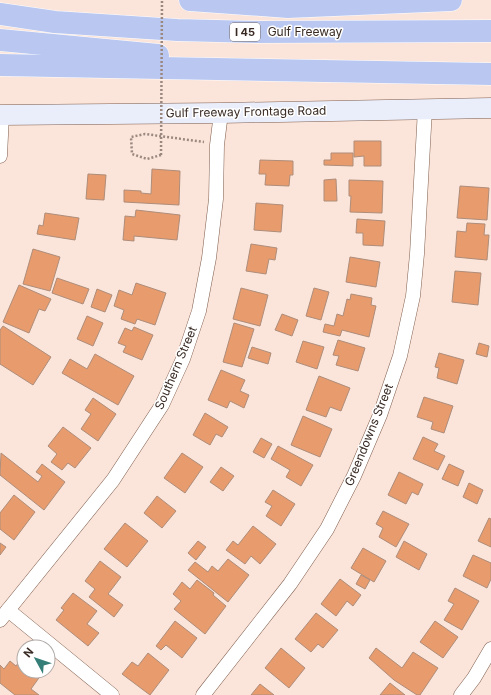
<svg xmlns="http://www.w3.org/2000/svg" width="491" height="695" viewBox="0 0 491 695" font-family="Inter,sans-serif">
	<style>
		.building { fill: #e89b6c; stroke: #ae8d7a }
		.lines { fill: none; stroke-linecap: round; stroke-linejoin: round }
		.street-casing { stroke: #7f5f4f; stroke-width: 15 }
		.secondary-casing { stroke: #7f5f4f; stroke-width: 21 }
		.highway-casing { stroke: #fff; stroke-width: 23 }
		.path { stroke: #9b887f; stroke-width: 2.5; stroke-dasharray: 2 2; stroke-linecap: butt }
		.street { stroke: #fff; stroke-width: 14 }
		.secondary { stroke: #eaeefb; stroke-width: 20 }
		.highway { stroke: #bac8f1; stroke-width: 22 }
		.path-bridge { stroke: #9b887f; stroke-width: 2.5; stroke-dasharray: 2 2; stroke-linecap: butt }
		.labels { text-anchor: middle; stroke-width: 3; stroke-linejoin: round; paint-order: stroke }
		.shield { fill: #fff; stroke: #746a65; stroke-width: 1 }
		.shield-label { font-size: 11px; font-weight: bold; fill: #382a23 }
		.street-label { font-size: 12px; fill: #382a23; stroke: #fff }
	</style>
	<rect width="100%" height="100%" fill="#fbe4d9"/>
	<g class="building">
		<polygon points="354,141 381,141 381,166 364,166 364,156 354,157"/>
		<polygon points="331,153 353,153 353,166 324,165 324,160 331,160"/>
		<polygon points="260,160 293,161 293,175 290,175 289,186 265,185 266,174 259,174"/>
		<polygon points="152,169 180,171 179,205 124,202 124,190 141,191 141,193 151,194"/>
		<polygon points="88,174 106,175 104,200 86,199"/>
		<polygon points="336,179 337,201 324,201 324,180"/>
		<polygon points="349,180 383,181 382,213 350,212 351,196 349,196"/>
		<polygon points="460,186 489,188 487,220 457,218"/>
		<polygon points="256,203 283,205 281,232 254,230"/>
		<polygon points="136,210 180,215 177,240 134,236 134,241 123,240 125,216 135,217"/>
		<polygon points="45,213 79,218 75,240 37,234 39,225 43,226"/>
		<polygon points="357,219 385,221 383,246 363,245 363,233 356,233"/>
		<polygon points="467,223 485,224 484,235 489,235 487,260 455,257 457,231 466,232"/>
		<polygon points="251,244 277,248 275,260 269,259 266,274 246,271"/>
		<polygon points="33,249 60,257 50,291 23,284"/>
		<polygon points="350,257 380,262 376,287 346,282"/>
		<polygon points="455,271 481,273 478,305 452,302"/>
		<polygon points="57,278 89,289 83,304 52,293"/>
		<polygon points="136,283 166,293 155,325 137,319 135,324 121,319 124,310 114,306 119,290 132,295"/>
		<polygon points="19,285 51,299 45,311 39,309 29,333 3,322"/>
		<polygon points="241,288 268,295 260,326 233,319"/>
		<polygon points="314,288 329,292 321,320 306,316"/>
		<polygon points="97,289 112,295 105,312 91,307"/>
		<polygon points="351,294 372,298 371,305 376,306 369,337 342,330 340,336 323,332 325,324 334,326 337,314 343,316 347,299 350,300"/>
		<polygon points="282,314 298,320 292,336 275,330"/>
		<polygon points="87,316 103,323 93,346 77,339"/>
		<polygon points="234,323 254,329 242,367 223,362"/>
		<polygon points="3,326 51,357 33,385 0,364 0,330"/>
		<polygon points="134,327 153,335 142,360 123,352 126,346 118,343 125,328 132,331"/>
		<polygon points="338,340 365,348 358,371 336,365 339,356 333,355"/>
		<polygon points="303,341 324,347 317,369 296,362"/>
		<polygon points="479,343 489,346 487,357 476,354"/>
		<polygon points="252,347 271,353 268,364 248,358"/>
		<polygon points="439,353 464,360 457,384 437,378 439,368 435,367"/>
		<polygon points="95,354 134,376 118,405 62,373 70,359 87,369"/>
		<polygon points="221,370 245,380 240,391 249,395 244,408 230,401 227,408 208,400"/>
		<polygon points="319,376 350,388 341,411 330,407 326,417 306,410"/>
		<polygon points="424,397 453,406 444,433 431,429 433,422 417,417"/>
		<polygon points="93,398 116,414 98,441 81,429 91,414 85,410"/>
		<polygon points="205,413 228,427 222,437 216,434 210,445 193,435"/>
		<polygon points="303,416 332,429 320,457 291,445"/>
		<polygon points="63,427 91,448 75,468 68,463 62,470 51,462 57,454 48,446"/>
		<polygon points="423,437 438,444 434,451 445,456 438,470 413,459"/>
		<polygon points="261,438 272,444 264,458 253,452"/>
		<polygon points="278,446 313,465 301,486 286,477 290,470 271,459"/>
		<polygon points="1,453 38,482 42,476 36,472 42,464 65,482 44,510 0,475"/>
		<polygon points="182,453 203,467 185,493 164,478"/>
		<polygon points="449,464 464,471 458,486 442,479"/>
		<polygon points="221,467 234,476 223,491 210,482"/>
		<polygon points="399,472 423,484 418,495 412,492 406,504 388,495"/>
		<polygon points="469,483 483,490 477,504 463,497"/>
		<polygon points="273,490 295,504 281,526 266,516 272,506 265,502"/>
		<polygon points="14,495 35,512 14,540 0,529 0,513"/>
		<polygon points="157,496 176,511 162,528 144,513"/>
		<polygon points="383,511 409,524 396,547 379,537 383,528 376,524"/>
		<polygon points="489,518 491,519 491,547 478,541"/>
		<polygon points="125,523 148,541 127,567 104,549"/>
		<polygon points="253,526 276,544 260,564 251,556 245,564 226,550 233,541 238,545"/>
		<polygon points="198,541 206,547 196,560 188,553"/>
		<polygon points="404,541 427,554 419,570 396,557"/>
		<polygon points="0,543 6,547 0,555"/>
		<polygon points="363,548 386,561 374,582 351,568"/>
		<polygon points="473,555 491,563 491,579 487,588 463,576"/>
		<polygon points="228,559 249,575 228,602 188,570 195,562 208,572 212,566 218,571"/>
		<polygon points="100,561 121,577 108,594 123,605 114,617 89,597 95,589 85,581"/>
		<polygon points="361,575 370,580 365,589 356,584"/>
		<polygon points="340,579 361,595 353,606 347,601 336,616 321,604"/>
		<polygon points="197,580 214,593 213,595 226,606 205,634 174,609 181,601 173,594 182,582 190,589"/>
		<polygon points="455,588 479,601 462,630 444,620 454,604 448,601"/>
		<polygon points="73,593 97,611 87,624 99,633 88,646 56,620 64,610 61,608"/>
		<polygon points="316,613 338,630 323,648 318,644 311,652 295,639"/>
		<polygon points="175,621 197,638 182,658 166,645 161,650 156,646"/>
		<polygon points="435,621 458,637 443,658 420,642"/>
		<polygon points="281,648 305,668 289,688 265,668"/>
		<polygon points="376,648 402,668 413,652 438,668 420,695 417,695 394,680 369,658"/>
		<polygon points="148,653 169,670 150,695 122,674 132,662 138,666"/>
		<polygon points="21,659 24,661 24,671 36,671 41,675 31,689 39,695 15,695 0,683 0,665 4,669 10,661 16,666"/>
		<polygon points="390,683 405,695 380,695"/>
		<polygon points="260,684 274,695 251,695"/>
	</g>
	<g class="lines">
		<g class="street-casing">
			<g id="street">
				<polyline points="0,156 2,115"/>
				<polyline points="8,610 112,695"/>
				<polyline points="0,620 113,480 162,405 183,359 199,311 209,258 216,199 217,145 221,113"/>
				<polyline points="203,695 290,584 327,529 354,476 380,415 400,356 413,296 417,254 425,109"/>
				<polyline points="461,695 474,678 491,649"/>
			</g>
		</g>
		<g class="secondary-casing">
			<polyline id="secondary" points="0,115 221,113 491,108"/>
		</g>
		<g class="highway-casing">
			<g id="highway">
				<polyline points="190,0 288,7 451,0"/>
				<polyline points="0,14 55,22 177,30 259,32 491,31"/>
				<polyline points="0,40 158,55"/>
				<polyline points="0,65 491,74"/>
			</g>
		</g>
		<polyline class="path" points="161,155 147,159 132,154 131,137 145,134 204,142"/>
		<use href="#street" class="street"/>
		<use href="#secondary" class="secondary"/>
		<use href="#highway" class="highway"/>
		<polyline class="path-bridge" points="161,155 162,0"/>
	</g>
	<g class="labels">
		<rect class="shield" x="230" y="23" width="30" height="18" rx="3"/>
		<g class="shield-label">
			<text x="245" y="36">I 45</text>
		</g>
		<g class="street-label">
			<text x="305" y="36">Gulf Freeway</text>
			<text transform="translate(246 112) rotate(-1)" y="4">Gulf Freeway Frontage Road</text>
			<text transform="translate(176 368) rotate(-67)" y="4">Southern Street</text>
			<text transform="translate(369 435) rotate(-68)" y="4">Greendowns Street</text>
		</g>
	</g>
	<g transform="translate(36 659) rotate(310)"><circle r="19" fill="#ffffff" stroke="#afaaa7"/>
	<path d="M0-3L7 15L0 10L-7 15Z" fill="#357d77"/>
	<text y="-6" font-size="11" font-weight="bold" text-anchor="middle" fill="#382a23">N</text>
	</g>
</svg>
